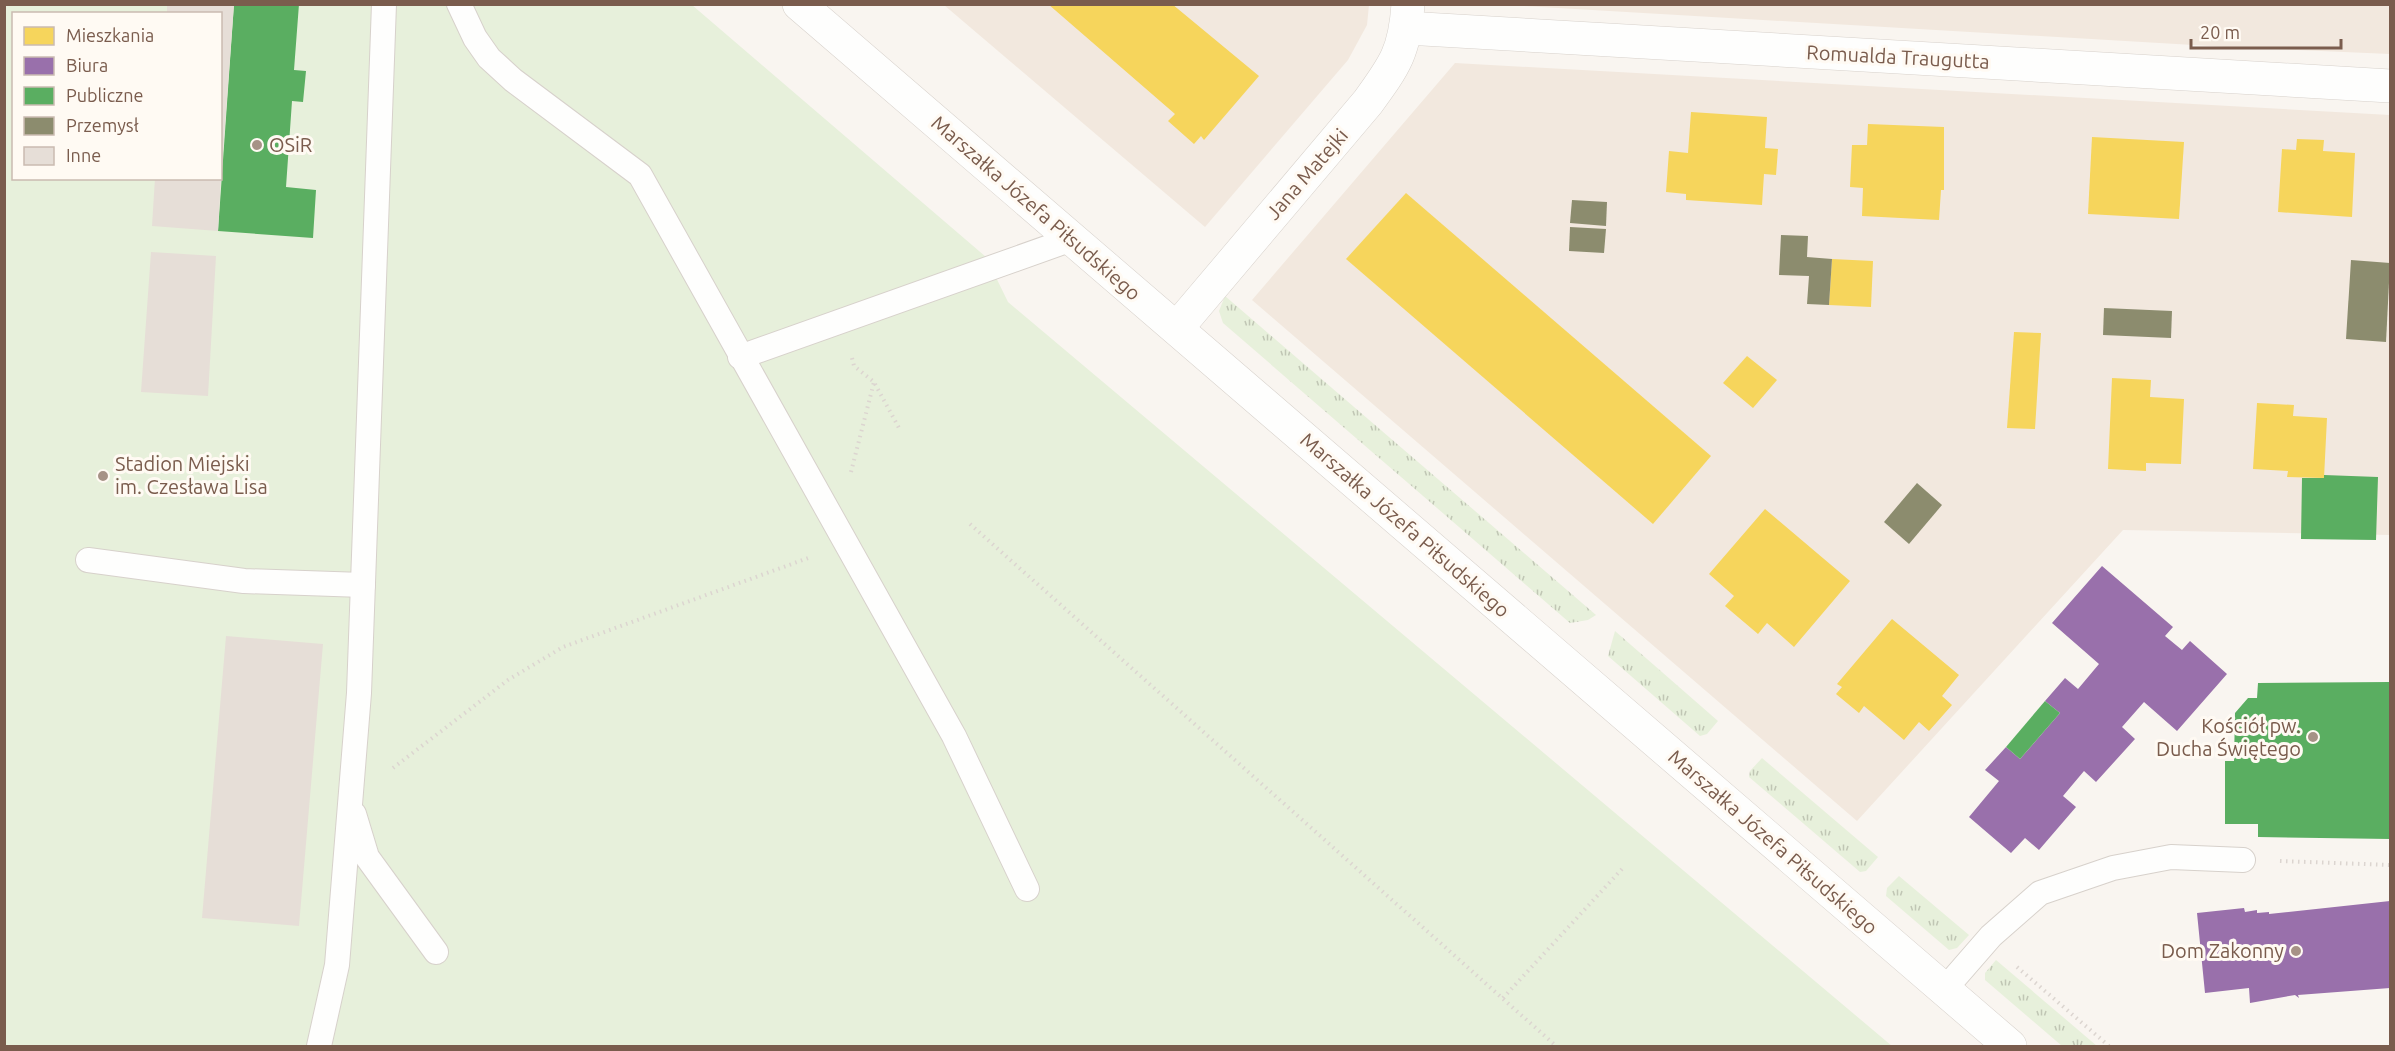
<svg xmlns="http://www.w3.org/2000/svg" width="2395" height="1051" viewBox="0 0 2395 1051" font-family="Ubuntu,sans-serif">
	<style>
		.residential { fill: #f2e8de }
		.grass { fill: url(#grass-tufts) }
		.green { fill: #e7f0db; fill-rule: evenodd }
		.homes { fill: #f6d55c }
		.offices { fill: #9970ab }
		.public { fill: #5aae61 }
		.industry { fill: #8c8c6e }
		.building { fill: #e6ded7 }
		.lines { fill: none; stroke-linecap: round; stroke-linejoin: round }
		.lane-casing { stroke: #d7d1cb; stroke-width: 26 }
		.street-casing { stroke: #d7d1cb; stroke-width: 34 }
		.path { stroke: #dcd5d0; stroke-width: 4; stroke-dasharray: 1.5 4.5; stroke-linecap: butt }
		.lane { stroke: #fefefd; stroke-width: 24 }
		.street { stroke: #fefefd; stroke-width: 33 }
		.poi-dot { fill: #a69286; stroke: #fffaf3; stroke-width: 2 }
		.labels { text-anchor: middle; stroke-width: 6; stroke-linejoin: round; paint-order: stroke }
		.street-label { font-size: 20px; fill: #7a5c4d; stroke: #fffaf3 }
		.poi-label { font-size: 20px; fill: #7a5c4d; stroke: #fffaf3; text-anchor: start }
	</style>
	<defs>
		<pattern id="grass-tufts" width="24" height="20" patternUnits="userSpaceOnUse" patternTransform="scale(1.5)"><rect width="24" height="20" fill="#e7f0db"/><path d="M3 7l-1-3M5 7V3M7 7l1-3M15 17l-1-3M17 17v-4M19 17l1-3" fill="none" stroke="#c0c6b4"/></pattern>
	</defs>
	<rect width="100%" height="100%" fill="#f9f5f0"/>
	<g class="residential">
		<polygon points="944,5 1369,5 1367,25 1348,60 1205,227"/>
		<polygon points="1508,5 2390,5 2390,54 2227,47"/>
		<polygon points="1455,63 2390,115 2390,535 2123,530 1857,821 1252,300"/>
	</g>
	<g class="grass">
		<polygon points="1225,296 1596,615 1588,620 1570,623 1223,323 1219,311"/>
		<polygon points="1615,631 1718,721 1707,734 1700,736 1608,656"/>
		<polygon points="1762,758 1878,857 1866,871 1860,872 1749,777 1750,771"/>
		<polygon points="1899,876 1969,935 1957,948 1949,950 1886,896 1887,888"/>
		<polygon points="1996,960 2097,1046 2062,1046 1985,980 1985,973"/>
	</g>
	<path class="green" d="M 4,5 L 692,5 L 986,257 L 1008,302 L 1892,1046 L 5,1046 ZM 14,14 L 220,14 L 220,178 L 14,178 Z"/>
	<g class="homes">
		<polygon points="1048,4 1172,4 1259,76 1204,140 1201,136 1194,144 1168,121 1175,114"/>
		<polygon points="1691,112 1767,117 1765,148 1778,149 1776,175 1764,174 1762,205 1686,200 1686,194 1666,192 1669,151 1688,153"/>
		<polygon points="1868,124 1944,127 1944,190 1941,190 1939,220 1862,216 1863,188 1850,187 1852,145 1867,145"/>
		<polygon points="2092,137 2184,142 2179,219 2088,214"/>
		<polygon points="2297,139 2324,140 2323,151 2355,153 2352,217 2278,212 2282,149 2296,150"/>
		<polygon points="1406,193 1711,456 1653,524 1346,259"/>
		<polygon points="1832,259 1873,261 1871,307 1829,305"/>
		<polygon points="2014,332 2041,333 2035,429 2007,428"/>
		<polygon points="1747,356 1777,380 1753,408 1723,383"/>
		<polygon points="2112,378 2151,380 2150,397 2184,399 2181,464 2146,463 2146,471 2108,469"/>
		<polygon points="2257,403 2294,405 2293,416 2327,418 2324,478 2287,477 2288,471 2253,469"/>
		<polygon points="1765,509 1850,581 1794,647 1767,623 1758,634 1725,606 1734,596 1709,574"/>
		<polygon points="1892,619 1959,675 1942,696 1952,705 1929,731 1919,722 1904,740 1864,706 1859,713 1836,694 1842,687 1837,684"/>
	</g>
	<g class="offices">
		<polygon points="2102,566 2173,627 2165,636 2182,650 2190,641 2227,674 2177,731 2144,702 2122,727 2135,739 2096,782 2084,771 2063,796 2076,807 2039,850 2025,838 2011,853 1969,817 1999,781 1985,770 2006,747 2020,759 2060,713 2045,701 2065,678 2078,689 2099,664 2052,623"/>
		<polygon points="2390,901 2390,988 2298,995 2299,998 2295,995 2250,1003 2249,988 2205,993 2197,913 2244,908 2245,912 2257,910 2257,913 2269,912 2269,914"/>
	</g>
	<g class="public">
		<polygon points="234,4 299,4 294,70 306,71 303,102 292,101 286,187 316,190 313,238 218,231"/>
		<polygon points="2324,475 2378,477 2376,540 2301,539 2302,478 2324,478"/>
		<polygon points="2390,682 2390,839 2258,837 2258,824 2225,824 2225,761 2234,761 2235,713 2248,698 2257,698 2258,683"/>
		<polygon points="2045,701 2060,713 2020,759 2006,747"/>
	</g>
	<g class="industry">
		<polygon points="1572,200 1607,202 1606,226 1570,223"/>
		<polygon points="1570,227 1606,229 1604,253 1569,251"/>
		<polygon points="1781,235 1808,236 1807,257 1832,259 1829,305 1807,304 1809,276 1779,275"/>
		<polygon points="2351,260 2390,263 2386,342 2346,339"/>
		<polygon points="2104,308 2172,311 2171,338 2103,335"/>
		<polygon points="1917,483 1942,505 1909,544 1884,522"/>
	</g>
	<g class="building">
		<polygon points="167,4 234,4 222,166 220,14 167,14"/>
		<polygon points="155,178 221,178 218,231 152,226"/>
		<polygon points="151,252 216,256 208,396 141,392"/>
		<polygon points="226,636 323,644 299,926 202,918"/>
	</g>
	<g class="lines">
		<g class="lane-casing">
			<g id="lane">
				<polyline points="459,4 475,38 489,58 513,80 640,175 954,736 1027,889"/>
				<polyline points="740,357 1072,239"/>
				<polyline points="88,560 244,581 363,585"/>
				<polyline points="354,814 367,857 436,952"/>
				<polyline points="1944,990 1991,936 2040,893 2113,868 2171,857 2243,860"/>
				<polyline points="319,1046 337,965 359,693 384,4"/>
			</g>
		</g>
		<g class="street-casing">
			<g id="street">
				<polyline points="799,4 2010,1046"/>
				<polyline points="1406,28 2390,86"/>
				<path d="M 1177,328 L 1368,102 C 1395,65 1405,51 1408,4"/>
			</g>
		</g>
		<g class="path">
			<polyline points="852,358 854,366 874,382 899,428"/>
			<polyline points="851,472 874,382"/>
			<polyline points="970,524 1556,1046"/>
			<polyline points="393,768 508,680 563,647 811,557"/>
			<polyline points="2280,861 2390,865"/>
			<polyline points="2017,967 2109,1046"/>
			<polyline points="1503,998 1622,869"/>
		</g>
		<use href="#lane" class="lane"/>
		<use href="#street" class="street"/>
	</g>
	<g class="poi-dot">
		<circle cx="257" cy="145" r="6"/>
		<circle cx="103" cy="476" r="6"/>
		<circle cx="2313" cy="737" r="6"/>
		<circle cx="2296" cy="951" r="6"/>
	</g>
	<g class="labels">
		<g class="street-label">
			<text transform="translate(1898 57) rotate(3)" y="7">Romualda Traugutta</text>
			<text transform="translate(1307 174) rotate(-49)" y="7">Jana Matejki</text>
			<text transform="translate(1036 208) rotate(41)" y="7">Marszałka Józefa Piłsudskiego</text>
			<text transform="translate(1405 525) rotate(41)" y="7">Marszałka Józefa Piłsudskiego</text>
			<text transform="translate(1773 842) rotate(41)" y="7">Marszałka Józefa Piłsudskiego</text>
		</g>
		<g class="poi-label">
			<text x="269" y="152">OSiR</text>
			<text x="115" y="471">Stadion Miejski<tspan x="115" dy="23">im. Czesława Lisa</tspan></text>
			<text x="2301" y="733" text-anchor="end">Kościół pw.<tspan x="2301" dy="23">Ducha Świętego</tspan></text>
			<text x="2284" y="958" text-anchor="end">Dom Zakonny</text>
		</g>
	</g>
	<rect width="2395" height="1051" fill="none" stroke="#7a5c4d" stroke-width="12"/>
	<rect x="12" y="12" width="210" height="168" fill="#fffaf3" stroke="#cabbb1" stroke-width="1.5"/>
	<rect x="24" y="27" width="30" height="18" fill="#f6d55c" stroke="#cabbb1" stroke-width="1.5"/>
	<text x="66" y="42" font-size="18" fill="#7a5c4d">Mieszkania</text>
	<rect x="24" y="57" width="30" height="18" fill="#9970ab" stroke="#cabbb1" stroke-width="1.5"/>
	<text x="66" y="72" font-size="18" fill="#7a5c4d">Biura</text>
	<rect x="24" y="87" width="30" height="18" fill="#5aae61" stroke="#cabbb1" stroke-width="1.5"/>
	<text x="66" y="102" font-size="18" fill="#7a5c4d">Publiczne</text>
	<rect x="24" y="117" width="30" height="18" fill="#8c8c6e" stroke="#cabbb1" stroke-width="1.5"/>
	<text x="66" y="132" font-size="18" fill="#7a5c4d">Przemysł</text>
	<rect x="24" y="147" width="30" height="18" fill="#e6ded7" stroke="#cabbb1" stroke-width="1.5"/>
	<text x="66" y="162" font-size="18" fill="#7a5c4d">Inne</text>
	<path d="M2191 39v9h150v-9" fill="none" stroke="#7a5c4d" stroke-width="3"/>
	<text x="2200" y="39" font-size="18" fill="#7a5c4d" stroke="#fffaf3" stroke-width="4.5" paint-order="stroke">20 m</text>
</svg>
